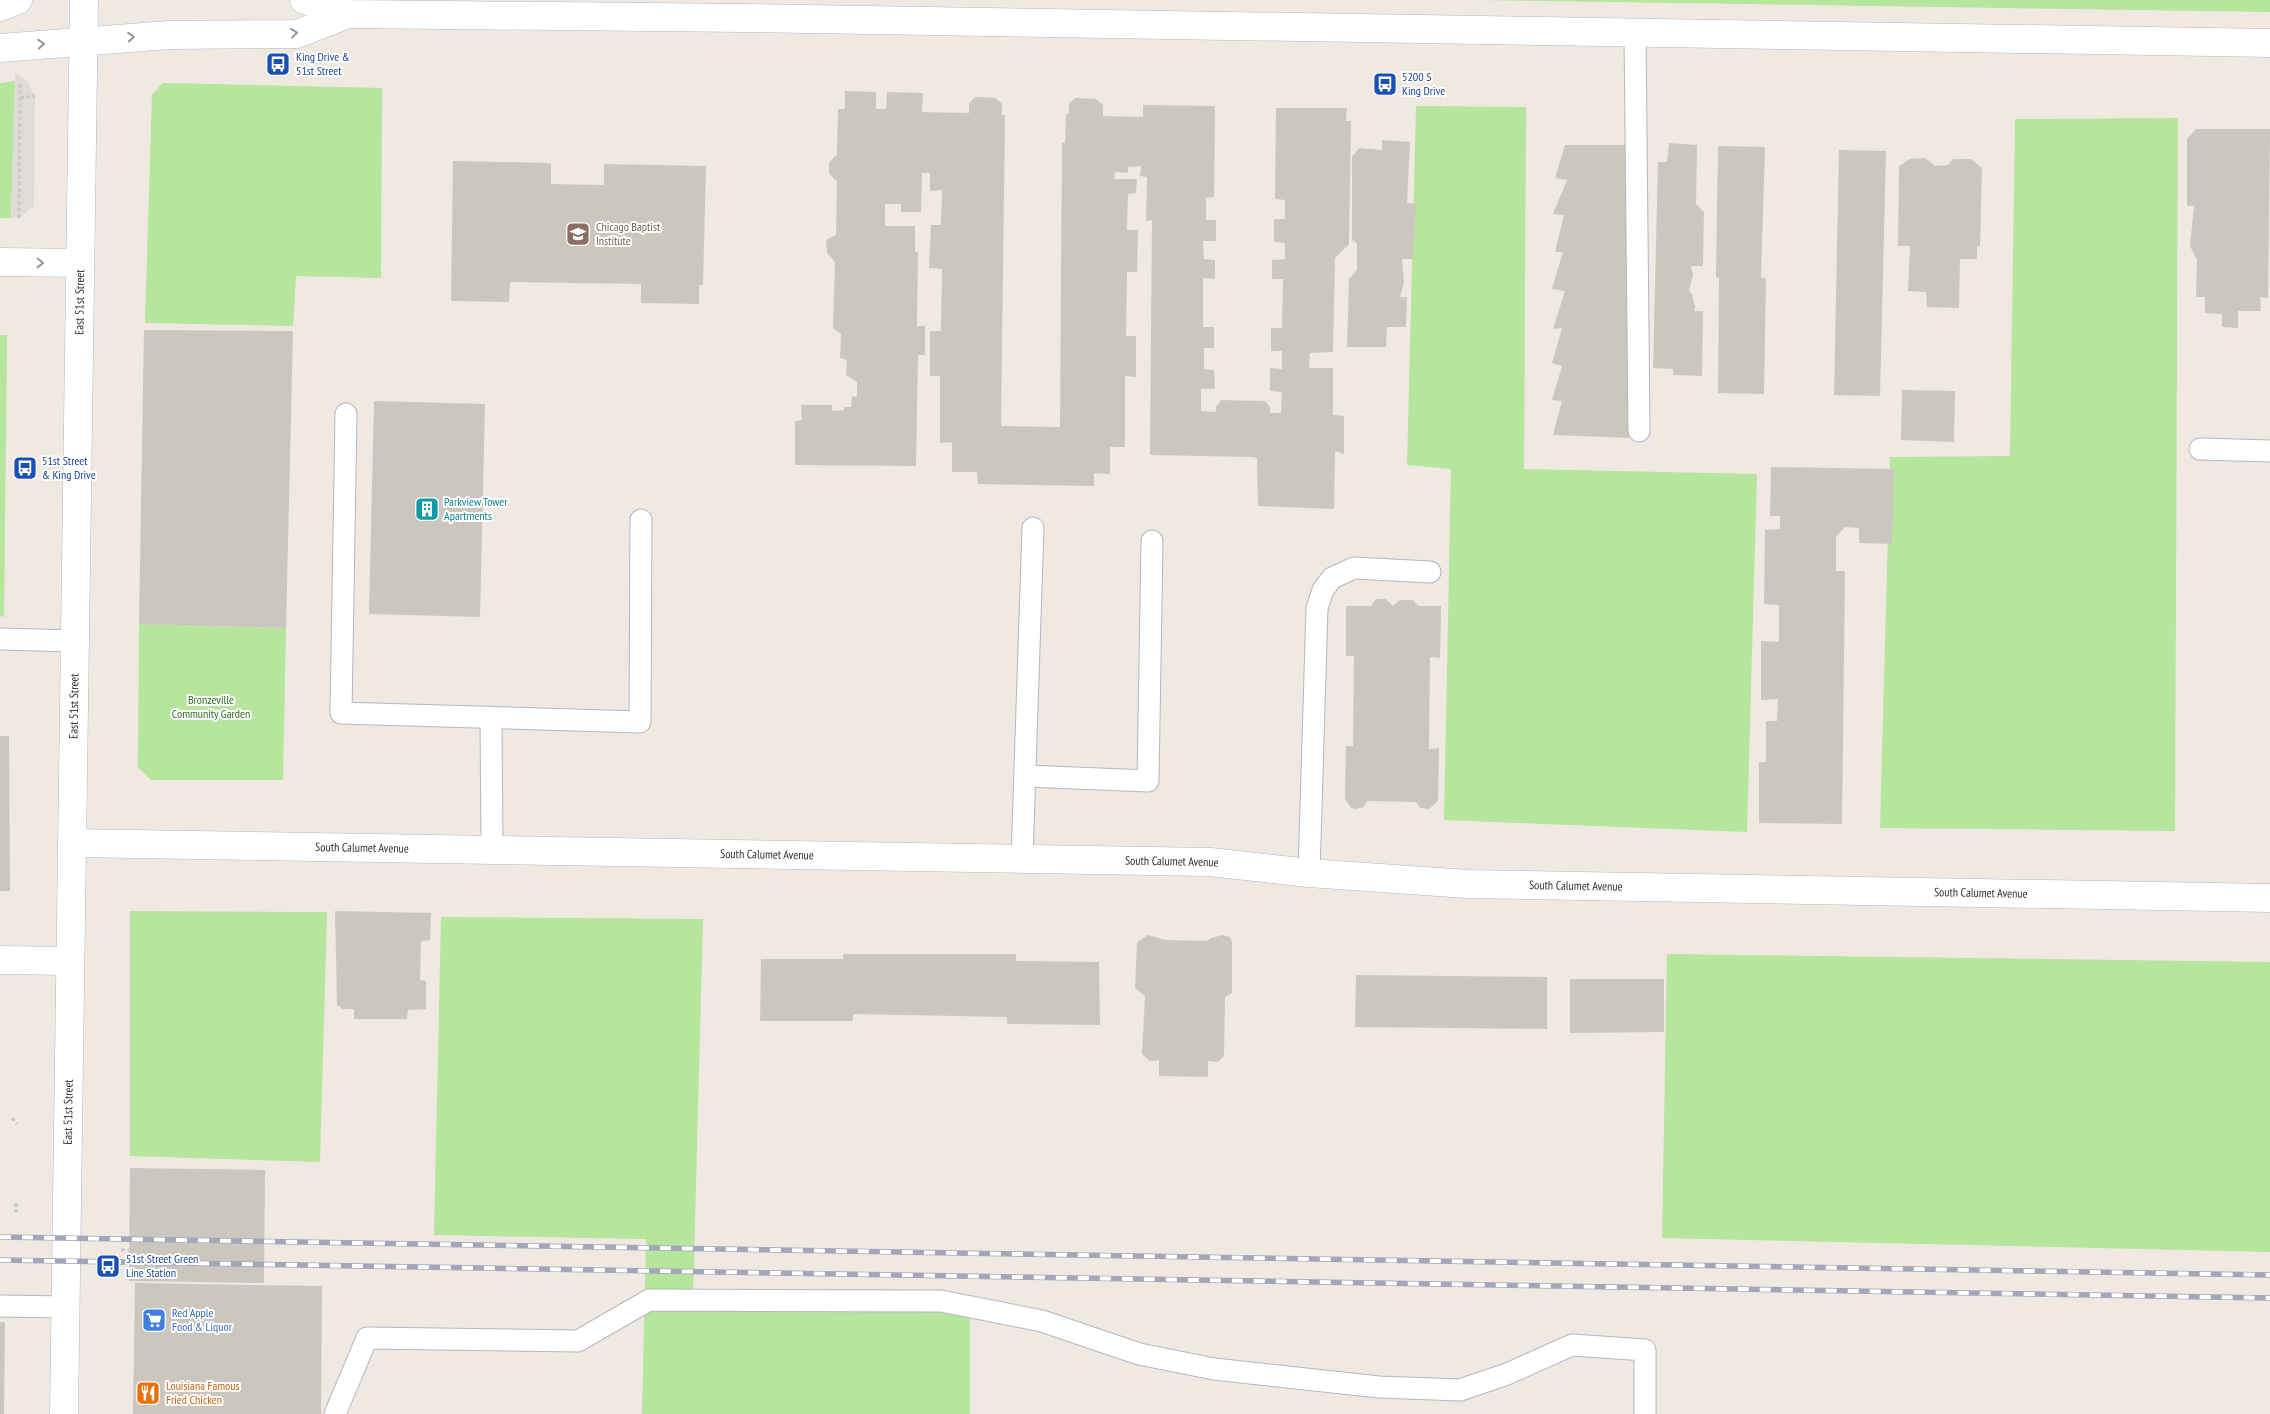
<svg xmlns="http://www.w3.org/2000/svg" width="2270" height="1414" viewBox="0 0 2270 1414" font-family="'PT Sans Narrow',sans-serif">
	<style>
		.green { fill: #b6e59e }
		.plaza { fill: #dfdcd8 }
		.building { fill: #cbc7bf }
		.lines { fill: none; stroke-linecap: round; stroke-linejoin: round }
		.service-casing { stroke: #b4b7c1; stroke-width: 23 }
		.minor-casing { stroke: #b4b7c1; stroke-width: 29 }
		.tertiary-casing { stroke: #b4b7c1; stroke-width: 29 }
		.secondary-casing { stroke: #b4b7c1; stroke-width: 29 }
		.path { stroke: #c9c9c9; stroke-width: 3; stroke-dasharray: 4 2.5; stroke-linecap: butt }
		.service { stroke: #fff; stroke-width: 21 }
		.minor { stroke: #fff; stroke-width: 28 }
		.tertiary { stroke: #fff; stroke-width: 28 }
		.secondary { stroke: #fff; stroke-width: 28 }
		.rail-casing { stroke: #a3a6b8; stroke-width: 5.5 }
		.rail { stroke: #fff; stroke-width: 4; stroke-dasharray: 11; stroke-linecap: butt }
		.oneway { stroke: #969696 }
		.labels { text-anchor: middle; stroke-width: 4; stroke-linejoin: round; paint-order: stroke }
		.transit-label { font-size: 12px; fill: #164399; stroke: #fff; text-anchor: start }
		.education-label { font-size: 12px; fill: #785e54; stroke: #fff; text-anchor: start }
		.street-label { font-size: 12px; fill: #2e2e2e; stroke: #fff }
		.culture-label { font-size: 12px; fill: #0d838f; stroke: #fff; text-anchor: start }
		.park-label { font-size: 12px; fill: #2c6e1b; stroke: #fff }
		.shop-label { font-size: 12px; fill: #366cbe; stroke: #fff; text-anchor: start }
		.food-label { font-size: 12px; fill: #c56008; stroke: #fff; text-anchor: start }
	</style>
	<rect width="100%" height="100%" fill="#efe9e1"/>
	<g class="green">
		<polygon points="1480,0 2270,0 2270,12"/>
		<polygon points="15,81 11,218 0,218 0,83"/>
		<polygon points="163,83 382,88 381,278 296,276 293,326 145,323 152,94"/>
		<polygon points="1416,106 1526,107 1524,469 1757,474 1747,832 1444,820 1451,469 1407,465"/>
		<polygon points="2178,118 2175,831 1880,828 1890,457 2010,456 2015,119"/>
		<polygon points="0,335 7,335 4,617 0,616"/>
		<polygon points="139,624 286,628 283,780 151,780 138,767"/>
		<polygon points="130,911 327,912 320,1162 130,1156"/>
		<polygon points="441,917 703,919 693,1300 970,1299 970,1414 642,1414 646,1239 434,1235"/>
		<polygon points="1667,954 2270,962 2270,1252 1662,1238"/>
	</g>
	<polygon class="plaza" points="15,73 28,82 35,96 34,206 19,218 11,218"/>
	<g class="building">
		<polygon points="845,91 876,92 876,109 886,109 887,92 923,93 922,112 969,113 969,103 975,97 995,98 1002,104 1002,115 1005,115 1001,426 1060,427 1062,143 1065,143 1066,114 1069,114 1069,104 1075,98 1096,99 1103,105 1103,116 1143,117 1143,105 1215,106 1214,197 1206,198 1206,220 1216,220 1216,241 1203,241 1204,259 1215,260 1215,279 1203,278 1203,327 1214,327 1214,348 1204,348 1204,369 1214,370 1215,389 1201,389 1201,411 1216,412 1216,407 1221,400 1265,401 1270,407 1270,413 1281,413 1282,392 1270,391 1270,368 1282,369 1282,351 1271,351 1271,328 1282,328 1283,279 1272,279 1272,260 1285,259 1285,243 1274,242 1274,219 1285,219 1285,200 1275,199 1276,108 1347,108 1346,121 1351,121 1349,244 1335,258 1333,352 1310,353 1309,368 1333,368 1333,415 1344,416 1344,454 1335,451 1334,509 1258,506 1257,458 1253,457 1150,455 1152,220 1146,221 1147,177 1140,176 1141,166 1128,167 1128,173 1115,172 1114,179 1137,179 1136,193 1128,194 1127,230 1138,230 1137,272 1127,272 1126,336 1136,336 1136,377 1125,376 1125,447 1110,447 1110,474 1094,473 1094,486 978,484 977,472 952,472 952,442 940,443 940,376 930,376 930,331 941,331 942,269 929,268 931,225 941,225 942,190 930,191 930,173 922,173 921,212 901,212 901,204 885,204 885,226 915,226 915,252 918,252 917,326 925,326 925,355 918,355 916,466 795,465 795,421 802,420 801,405 832,405 832,411 844,410 844,407 851,407 852,396 857,397 857,382 846,375 847,360 840,358 841,334 833,328 835,262 827,253 826,240 836,235 837,181 829,174 829,162 837,155 838,109 845,109"/>
		<polygon points="2196,129 2270,129 2268,298 2260,297 2261,311 2238,311 2238,328 2222,327 2222,314 2205,313 2205,297 2196,297 2197,260 2190,246 2194,206 2187,206 2187,139"/>
		<polygon points="1382,140 1410,142 1407,203 1416,204 1413,259 1402,259 1404,283 1400,297 1407,297 1406,327 1387,327 1386,347 1347,347 1349,279 1357,270 1357,244 1352,239 1352,157 1359,148 1382,150"/>
		<polygon points="1669,143 1697,145 1696,204 1704,212 1703,266 1691,266 1693,275 1689,291 1692,294 1695,307 1694,311 1703,311 1702,376 1673,375 1673,369 1653,368 1658,162 1667,162"/>
		<polygon points="1565,145 1631,145 1630,438 1553,435 1562,401 1552,400 1562,366 1552,363 1562,328 1553,329 1565,291 1552,289 1563,252 1555,252 1564,215 1553,214 1567,180 1555,178"/>
		<polygon points="1718,146 1765,147 1761,278 1766,278 1764,394 1718,393 1719,278 1716,277"/>
		<polygon points="1839,150 1886,151 1880,396 1834,395"/>
		<polygon points="1925,158 1935,166 1948,165 1953,159 1971,159 1982,168 1980,247 1977,246 1977,259 1960,259 1959,308 1927,307 1926,292 1908,291 1910,246 1898,246 1899,166 1910,159"/>
		<polygon points="453,161 551,163 551,184 604,185 604,164 706,166 703,285 699,285 699,304 641,303 641,284 510,282 509,302 451,301"/>
		<polygon points="144,330 293,331 286,628 139,624"/>
		<polygon points="1902,390 1955,391 1954,442 1901,440"/>
		<polygon points="374,401 485,404 480,617 369,614"/>
		<polygon points="1771,467 1894,469 1892,544 1859,543 1859,528 1845,527 1836,537 1836,571 1845,571 1842,824 1759,823 1759,762 1766,762 1766,721 1777,721 1778,699 1761,700 1761,641 1779,642 1779,605 1764,604 1765,530 1780,529 1780,516 1770,516"/>
		<polygon points="1376,599 1386,599 1393,606 1400,600 1413,600 1418,606 1441,606 1440,658 1430,657 1429,749 1439,748 1438,801 1429,809 1420,808 1416,802 1367,801 1364,807 1355,809 1351,808 1345,799 1346,746 1353,746 1354,656 1346,656 1346,606 1371,606"/>
		<polygon points="0,736 9,736 10,891 0,891"/>
		<polygon points="335,911 431,913 430,940 421,941 420,980 426,981 426,1009 408,1010 407,1019 354,1019 354,1009 343,1009 337,1005"/>
		<polygon points="1148,935 1165,940 1207,941 1211,938 1223,935 1230,937 1232,942 1232,993 1225,997 1224,1056 1218,1062 1208,1061 1208,1077 1159,1076 1159,1060 1150,1061 1142,1054 1145,996 1135,988 1137,942"/>
		<polygon points="843,954 1016,954 1016,961 1099,962 1100,1025 1007,1024 1007,1017 853,1014 853,1021 760,1021 761,959 843,959"/>
		<polygon points="1356,975 1547,977 1547,1029 1355,1027"/>
		<polygon points="1570,979 1664,979 1664,1032 1570,1033"/>
		<polygon points="130,1168 265,1170 264,1283 129,1281"/>
		<polygon points="135,1283 322,1286 321,1414 133,1414"/>
		<polygon points="0,1322 5,1322 4,1414 0,1414"/>
	</g>
	<g class="lines">
		<g class="service-casing">
			<g id="service">
				<polyline points="1635,33 1639,431"/>
				<polyline points="346,414 341,713 640,722 641,520"/>
				<polyline points="2200,449 2270,451"/>
				<polyline points="0,639 75,641"/>
				<polyline points="491,717 492,850"/>
				<polyline points="1026,776 1148,781 1152,541"/>
				<polyline points="1022,859 1033,528"/>
				<polyline points="1309,873 1317,608 1323,590 1332,578 1354,568 1430,572"/>
				<polyline points="0,1306 66,1307"/>
				<polyline points="335,1414 367,1338 578,1341 649,1300 941,1301 1042,1321 1139,1354 1214,1369 1379,1387 1460,1390 1507,1374 1572,1345 1645,1350 1645,1414"/>
			</g>
		</g>
		<g class="minor-casing">
			<g id="minor">
				<polyline points="0,262 80,263"/>
				<path id="s1" d="M 72,843 L 1210,862 L 1309,873 L 1467,884 L 2270,898"/>
				<polyline points="0,960 70,961"/>
			</g>
		</g>
		<g class="tertiary-casing">
			<g id="tertiary">
				<polyline points="304,0 348,14 744,18 2270,43"/>
				<polyline points="0,7 18,0"/>
				<polyline points="0,48 169,35 297,34 348,14"/>
			</g>
		</g>
		<g class="secondary-casing">
			<g id="secondary">
				<path id="s2" d="M 64,1414 L 84,0"/>
			</g>
		</g>
		<g class="path">
			<polyline points="20,98 35,96"/>
			<polyline points="19,218 20,83"/>
			<polyline points="12,1118 17,1124"/>
			<polyline points="16,1203 16,1212"/>
			<polyline points="121,1250 129,1250"/>
		</g>
		<use href="#service" class="service"/>
		<use href="#minor" class="minor"/>
		<use href="#tertiary" class="tertiary"/>
		<use href="#secondary" class="secondary"/>
		<g class="rail-casing">
			<g id="rail">
				<polyline points="0,1237 2270,1275"/>
				<polyline points="0,1260 2270,1298"/>
			</g>
		</g>
		<use href="#rail" class="rail"/>
	</g>
	<defs><path id="oneway-chevron" d="M-2-3.5L2.5 0L-2 3.5" fill="none" stroke-width="1.6" stroke-linecap="round" stroke-linejoin="round" transform="scale(1.25)"/></defs>
	<g class="oneway">
		<use href="#oneway-chevron" transform="translate(294 33) rotate(-7)"/>
		<use href="#oneway-chevron" transform="translate(131 37) rotate(-4)"/>
		<use href="#oneway-chevron" transform="translate(41 44) rotate(-5)"/>
		<use href="#oneway-chevron" transform="translate(40 263) rotate(1)"/>
	</g>
	<defs>
		<g id="bus-square" transform="scale(1.25)"><rect x="-9" y="-9" width="18" height="18" rx="4" fill="#1a4fb4" stroke="#fff"/><path d="M-5-6H5V4H4V6H2V4H-2V6H-4V4H-5ZM-3.5-4V0h7V-4ZM-3.5 1.2v1.5H-2V1.2ZM2 1.2v1.5H3.5V1.2Z" fill="#fff"/></g>
		<g id="school-square" transform="scale(1.25)"><rect x="-9" y="-9" width="18" height="18" rx="4" fill="#8d6e63" stroke="#fff"/><path d="M0-5L7-2L0 1L-7-2ZM-4 1L0 2.5L4 1V4Q0 6-4 4Z" fill="#fff"/></g>
		<g id="building-square" transform="scale(1.25)"><rect x="-9" y="-9" width="18" height="18" rx="4" fill="#0f9aa8" stroke="#fff"/><path d="M-4-6H4V6H1V3H-1V6H-4ZM-2.5-4.3h1.7v1.8h-1.7ZM.8-4.3h1.7v1.8H.8ZM-2.5-1h1.7V.8h-1.7ZM.8-1h1.7V.8H.8Z" fill="#fff"/></g>
		<g id="supermarket-square" transform="scale(1.25)"><rect x="-9" y="-9" width="18" height="18" rx="4" fill="#3f7fe0" stroke="#fff"/><path d="M-6-5.5h2.5l.6 2H6L4.5 2H-2.5L-4.4-4H-6ZM-1.5 3.2a1.3 1.3 0 1 0 .1 0ZM3 3.2a1.3 1.3 0 1 0 .1 0Z" fill="#fff"/></g>
		<g id="restaurant-square" transform="scale(1.25)"><rect x="-9" y="-9" width="18" height="18" rx="4" fill="#e8710a" stroke="#fff"/><path d="M-5-6h1v4h1v-4h1v4h1v-4h1v5L-1.5 .5V6h-2V.5L-5-1ZM5-6V6H3V1.5H1.5Q1.5-4 5-6Z" fill="#fff"/></g>
	</defs>
	<g fill-rule="evenodd">
		<use href="#bus-square" x="278" y="64"/>
		<use href="#bus-square" x="1385" y="84"/>
		<use href="#school-square" x="578" y="234"/>
		<use href="#bus-square" x="25" y="468"/>
		<use href="#building-square" x="427" y="509"/>
		<use href="#bus-square" x="108" y="1266"/>
		<use href="#supermarket-square" x="154" y="1320"/>
		<use href="#restaurant-square" x="148" y="1393"/>
	</g>
	<g class="labels">
		<g class="transit-label">
			<text x="296" y="61">King Drive &amp;<tspan x="296" dy="14">51st Street</tspan></text>
			<text x="1402" y="81">5200 S<tspan x="1402" dy="14">King Drive</tspan></text>
			<text x="42" y="465">51st Street<tspan x="42" dy="14">&amp; King Drive</tspan></text>
			<text x="126" y="1263">51st Street Green<tspan x="126" dy="14">Line Station</tspan></text>
		</g>
		<g class="education-label">
			<text x="596" y="231">Chicago Baptist<tspan x="596" dy="14">Institute</tspan></text>
		</g>
		<g class="street-label">
			<text dy="4" stroke="none"><textPath href="#s2" startOffset="1112">East 51st Street</textPath></text>
			<text dy="4" stroke="none"><textPath href="#s2" startOffset="708">East 51st Street</textPath></text>
			<text dy="4" stroke="none"><textPath href="#s1" startOffset="290">South Calumet Avenue</textPath></text>
			<text dy="4" stroke="none"><textPath href="#s1" startOffset="695">South Calumet Avenue</textPath></text>
			<text dy="4" stroke="none"><textPath href="#s1" startOffset="1100">South Calumet Avenue</textPath></text>
			<text dy="4" stroke="none"><textPath href="#s1" startOffset="1505">South Calumet Avenue</textPath></text>
			<text dy="4" stroke="none"><textPath href="#s1" startOffset="1910">South Calumet Avenue</textPath></text>
			<text dy="4" stroke="none"><textPath href="#s2" startOffset="302">East 51st Street</textPath></text>
		</g>
		<g class="culture-label">
			<text x="444" y="506">Parkview Tower<tspan x="444" dy="14">Apartments</tspan></text>
		</g>
		<g class="park-label">
			<text x="211" y="704">Bronzeville<tspan x="211" dy="14">Community Garden</tspan></text>
		</g>
		<g class="shop-label">
			<text x="172" y="1317">Red Apple<tspan x="172" dy="14">Food &amp; Liquor</tspan></text>
		</g>
		<g class="food-label">
			<text x="166" y="1390">Louisiana Famous<tspan x="166" dy="14">Fried Chicken</tspan></text>
		</g>
	</g>
</svg>
